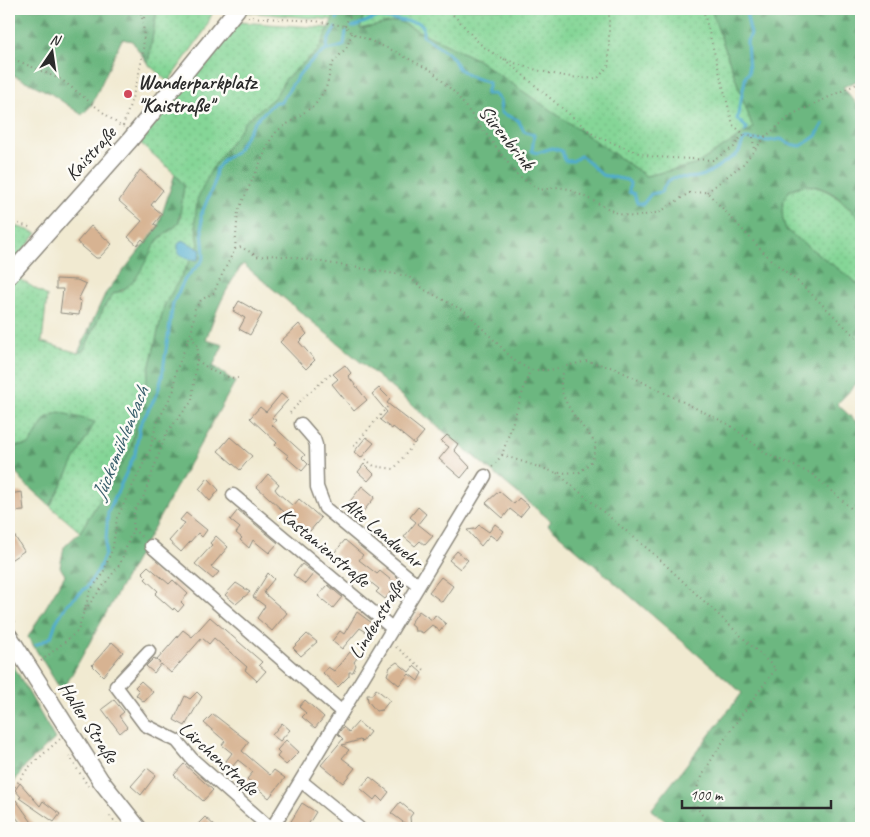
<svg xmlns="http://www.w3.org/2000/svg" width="870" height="837" viewBox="0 0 870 837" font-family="Caveat,sans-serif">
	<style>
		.grass { fill: url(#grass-dots); stroke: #588061 }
		.forest { fill: url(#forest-firs); stroke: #4c7156 }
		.water { fill: #4facce; stroke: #3d6c7c }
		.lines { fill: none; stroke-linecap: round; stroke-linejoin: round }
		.stream { stroke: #4facce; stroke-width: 3 }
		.building { fill: #d7b392 }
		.street-casing { stroke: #8e8a7e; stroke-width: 15 }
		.secondary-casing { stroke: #8e8a7e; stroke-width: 19 }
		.path { stroke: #8e8a7e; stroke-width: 2; stroke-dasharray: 1 4; stroke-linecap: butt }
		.street { stroke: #fff; stroke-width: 12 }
		.secondary { stroke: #fff; stroke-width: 16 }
		.poi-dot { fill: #d1495b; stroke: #fdfcf7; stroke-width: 2 }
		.labels { text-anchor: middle; stroke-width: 5; stroke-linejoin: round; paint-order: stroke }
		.poi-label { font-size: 20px; font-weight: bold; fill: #2b2b2b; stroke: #fdfcf7; text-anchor: start }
		.street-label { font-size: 20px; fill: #2b2b2b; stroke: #fdfcf7 }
		.water-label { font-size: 21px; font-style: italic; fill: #395f6c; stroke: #fdfcf7 }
	</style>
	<defs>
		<pattern id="grass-dots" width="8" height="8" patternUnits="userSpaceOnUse" patternTransform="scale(1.25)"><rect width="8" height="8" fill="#85d697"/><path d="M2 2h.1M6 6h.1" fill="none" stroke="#73b882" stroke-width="1.8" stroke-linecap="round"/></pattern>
		<pattern id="forest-firs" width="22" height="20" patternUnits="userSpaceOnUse" patternTransform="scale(1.25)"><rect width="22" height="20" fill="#6cb780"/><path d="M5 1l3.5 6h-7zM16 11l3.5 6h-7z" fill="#599569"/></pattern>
	</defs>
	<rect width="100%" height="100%" fill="#fdfcf7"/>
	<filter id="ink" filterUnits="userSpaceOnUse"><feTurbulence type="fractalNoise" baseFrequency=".02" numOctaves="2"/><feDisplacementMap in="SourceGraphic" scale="10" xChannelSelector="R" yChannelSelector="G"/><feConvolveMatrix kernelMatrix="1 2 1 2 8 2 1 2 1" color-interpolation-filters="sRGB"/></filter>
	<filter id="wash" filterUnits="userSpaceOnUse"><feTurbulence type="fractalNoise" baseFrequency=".0096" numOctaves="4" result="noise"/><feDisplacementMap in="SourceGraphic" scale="20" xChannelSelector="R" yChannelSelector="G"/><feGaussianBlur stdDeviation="1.12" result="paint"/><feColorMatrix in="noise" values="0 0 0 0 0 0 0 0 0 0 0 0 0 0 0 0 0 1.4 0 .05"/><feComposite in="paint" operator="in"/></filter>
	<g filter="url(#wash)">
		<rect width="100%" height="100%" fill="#f1ead1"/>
		<g class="grass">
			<polygon points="157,9 214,9 205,30 168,82 148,64"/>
			<polygon points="245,9 337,9 334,20 244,12"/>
			<polygon points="365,9 711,9 753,128 695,165 646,176 476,59 398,21 360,29"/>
			<polygon points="237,22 329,28 318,51 286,78 275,97 246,121 195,221 199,245 164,306 130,450 80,532 50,506 94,423 59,412 46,418 29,446 15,446 9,436 9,284 15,276 47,296 42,342 78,353 84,350 104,307 114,293 123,291 158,240 176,226 181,217 180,205 184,186 175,174 137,140"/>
			<path d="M 806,185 C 833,189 842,202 861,220 L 861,286 L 786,230 C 778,208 779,189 806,185 Z"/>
			<polygon points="9,224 37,233 9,268"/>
		</g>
		<g class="forest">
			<polygon points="9,9 157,9 148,64 132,41 122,39 91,106 82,115 50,93 9,73"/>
			<path d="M 337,9 L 365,9 L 360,29 L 398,21 L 476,59 L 646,176 L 695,165 L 753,128 L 711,9 L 861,9 L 861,79 L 843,87 L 861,109 L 861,220 C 852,211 841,198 830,192 C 795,174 773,194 786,230 L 861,286 L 861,379 L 837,404 L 861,426 L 861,828 L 675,828 L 651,810 L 742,693 L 548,525 L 551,521 L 243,264 C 226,288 215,312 206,340 L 223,345 L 213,366 L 235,382 L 62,692 L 28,637 L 65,575 L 60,567 L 64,547 L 80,532 L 130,450 L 164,306 L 199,245 L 195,221 L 197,200 L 211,170 L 246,121 L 275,97 L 286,78 L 318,51 Z"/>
			<path d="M 175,174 L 184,186 L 179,222 C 174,230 164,232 158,240 C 144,259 140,286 114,293 L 104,307 L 84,350 L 78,353 L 105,294 L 158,227 Z"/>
			<path d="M 59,412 L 95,422 L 50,506 C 22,480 9,477 9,436 L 15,446 L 29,445 L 46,418 Z"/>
			<polygon points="9,658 55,739 25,766 9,790"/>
		</g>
		<polygon class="water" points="183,240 201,250 198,260 188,259 178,253 178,244"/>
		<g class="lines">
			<g class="stream">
				<polyline points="337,19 340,9"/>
				<path d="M 352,27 L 378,17 L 419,23 L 423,26 L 423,36 L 445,51 L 453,58 L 458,68 L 469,76 L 489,83 L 486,94 L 494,94 L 500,100 L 501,113 L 518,120 L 524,131 L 534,135 L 532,151 L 537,153 L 552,148 L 562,151 L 565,161 L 573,161 L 580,156 L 583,157 L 602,175 L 627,180 L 630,183 L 629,192 L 634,194 L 637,203 L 643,204 L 651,194 L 661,192 C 674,166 683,184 704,175 C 707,174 736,155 738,153 C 741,149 741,143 745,139 L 769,141 L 781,139 L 789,144 L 801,146 L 816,136 L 823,124"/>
				<polyline points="326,50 328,41 335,28"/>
				<path d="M 745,131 L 747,128 L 737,119 L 746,75 L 749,73 L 747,41 L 751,34 C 748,25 748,18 745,9"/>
				<path d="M 36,645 L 51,637 L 56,622 L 67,604 L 87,587 L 98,570 L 105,554 L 108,512 L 135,454 L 140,425 L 157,394 L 162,377 L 173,303 L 185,279 L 202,261 L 204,256 L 201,215 L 214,184 L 216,170 L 223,160 L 236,152 L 255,121 L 275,102 L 281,102 C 295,80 303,65 325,51 C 331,48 338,49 344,45 L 346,32"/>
			</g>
		</g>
		<g id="blocks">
			<g class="building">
				<polygon points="140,170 163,190 151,205 162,214 154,224 158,226 145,242 142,239 137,245 128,237 142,221 119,201"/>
				<polygon points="91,226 112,244 99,258 96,258 77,242"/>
				<polygon points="56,279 77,280 86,284 78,300 81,301 79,315 60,313 63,289 56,289"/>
				<polygon points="239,301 262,314 250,335 239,329 245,318 233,311"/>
				<polygon points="299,324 307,334 299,342 315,360 306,369 280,342"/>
				<polygon points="345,365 351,373 348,376 367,400 354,411 332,384 338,379 333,374"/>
				<polygon points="379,388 390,399 387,403 424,432 414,444 393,427 392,429 380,420 387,412 372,394"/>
				<polygon points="281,394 288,400 272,418 276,420 272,425 305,455 302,458 308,464 302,471 287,458 289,456 275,445 277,443 250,418 260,407 266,412"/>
				<polygon points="447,435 458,444 454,450 470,467 461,478 439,459 449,447 441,441"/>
				<polygon points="230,437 252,456 240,470 218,451"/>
				<polygon points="366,437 374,443 361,458 354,452"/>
				<polygon points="364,464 374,474 368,481 358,472"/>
				<polygon points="268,474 279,484 275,489 277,492 293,506 299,499 321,518 310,531 293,520 257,487"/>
				<polygon points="208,478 219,490 210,501 199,489"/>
				<polygon points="362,486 375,497 357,519 344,509"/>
				<polygon points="499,491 514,504 519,498 529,506 520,517 510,509 503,518 486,503"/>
				<polygon points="22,492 24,511 9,512 9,494"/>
				<polygon points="418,507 426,514 418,524 433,536 425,545 420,541 415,546 404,537 416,522 410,517"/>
				<polygon points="238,510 278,543 269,553 253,540 249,548 240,540 242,538 236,533 240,528 230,520"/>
				<polygon points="186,513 207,530 202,537 198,533 181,552 169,541 185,523 180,520"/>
				<polygon points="495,524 504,531 497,540 490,535 481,546 467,530 475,529 479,525 489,532"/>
				<polygon points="9,527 24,551 9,561"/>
				<polygon points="216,536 228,547 211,567 219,572 213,579 195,564 212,545 210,543"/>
				<polygon points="345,540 363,555 359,560 377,574 380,571 397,585 385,599 376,592 379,589 334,553"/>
				<polygon points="457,551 468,560 460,569 449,560"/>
				<polygon points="302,564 314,573 305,584 293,575"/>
				<polygon points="148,566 169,584 173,580 188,594 181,602 184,605 178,612 174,608 173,610 155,594 158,591 145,579 147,577 142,572"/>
				<polygon points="268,573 274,579 264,591 265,594 287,613 272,631 257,618 265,606 253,597"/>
				<polygon points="441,577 453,586 442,602 429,592"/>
				<polygon points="236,583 250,592 236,604 225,595"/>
				<polygon points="328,585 342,597 333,608 318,596"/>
				<polygon points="419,611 432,620 435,615 446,624 440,631 432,625 423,633 419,631 415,631 414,627 410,624"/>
				<polygon points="357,612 376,626 371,635 360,628 342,649 332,641 340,631 344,634"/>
				<polygon points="210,617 262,662 259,665 266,671 257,681 245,670 247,667 214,638 209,644 202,638 171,673 161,664 154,673 146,666 154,658 160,663 157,660 183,630 192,637"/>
				<polygon points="307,634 317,642 301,656 293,648"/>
				<polygon points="112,642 123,652 103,676 92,665"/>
				<polygon points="350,652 357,658 354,662 356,665 353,672 349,672 349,676 338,687 323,673 328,667 334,671"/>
				<polygon points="397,662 409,672 414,666 422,673 418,681 409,674 399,685 387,675 390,667"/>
				<polygon points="141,681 153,692 144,702 136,695 139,691 135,687"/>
				<polygon points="376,689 390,700 382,710 376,711 368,701 367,695 372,695"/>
				<polygon points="197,692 202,697 185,726 174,720 185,696 190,699"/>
				<polygon points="114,700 124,712 119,716 127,727 120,733 102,709"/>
				<polygon points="305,700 324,717 315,728 302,717 306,713 299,707"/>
				<polygon points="213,714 249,742 242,751 270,775 274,770 285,778 269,798 247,779 253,772 238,760 232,767 226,761 232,753 222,745 225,741 204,723"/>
				<polygon points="358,722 370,732 362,742 360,740 342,745 349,750 342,758 355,768 343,783 321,765 343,739 338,734 343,727 349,732"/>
				<polygon points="282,723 290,730 280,741 272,735"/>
				<polygon points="286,740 299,752 286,765 277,757 280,753 277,750"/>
				<polygon points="184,764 213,790 203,801 174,775"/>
				<polygon points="147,768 156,775 141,795 131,786"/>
				<polygon points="370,777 389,792 382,801 377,796 374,800 360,788"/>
				<polygon points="20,783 40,806 43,801 60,814 54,822 19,798 21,797 15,790"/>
				<polygon points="16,800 36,828 25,828 9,809"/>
				<polygon points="400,802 413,813 410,817 411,828 391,813"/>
				<polygon points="302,803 316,812 306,828 295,828 290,823"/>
				<polygon points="205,817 217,828 194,828"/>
			</g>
		</g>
	</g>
	<g filter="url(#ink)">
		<use href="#blocks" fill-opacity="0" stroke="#8e8a7e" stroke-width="1"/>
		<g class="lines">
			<g class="street-casing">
				<g id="street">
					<polyline points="301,424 314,439 316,445 317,487 325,508 418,585"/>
					<polyline points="233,495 392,628"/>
					<polyline points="151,546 342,712"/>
					<polyline points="149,651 116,686 145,725 177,741 192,759 270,828"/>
					<polyline points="301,781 359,828"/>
					<polyline points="272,828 485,476"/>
				</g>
			</g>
			<g class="secondary-casing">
				<g id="secondary">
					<polyline points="9,276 130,140 237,9"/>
					<polyline points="9,636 101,781 138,828"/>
				</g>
			</g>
			<g class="path">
				<path d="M 445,9 C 461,19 469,35 484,47 C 506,65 569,81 598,78 L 609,65 L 609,9"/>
				<polyline points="703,9 733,125 745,135 766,136"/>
				<polyline points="248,17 315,21 345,26 352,33 394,51 432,71 456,94 517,175 540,190 558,187 569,189 619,214 634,217 660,212 689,193 707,192 770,259 802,285 861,342"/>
				<polyline points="144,18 146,9"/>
				<polyline points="345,26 349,17 362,9"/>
				<polyline points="9,57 62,80 123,128"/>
				<polyline points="504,59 595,136 641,154 655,157 713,160 734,147 739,139 745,135"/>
				<path d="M 123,126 C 135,89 151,47 140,9"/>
				<polyline points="753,137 754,152"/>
				<polyline points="707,192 743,164 766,136 793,114 861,82"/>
				<polyline points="9,221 33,228"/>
				<polyline points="235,249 241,247 259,257 269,255 291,257 408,276 425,290 466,312 516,362 530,370 550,370 587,361 614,368 730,425 767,454 812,474 861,517"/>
				<path d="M 197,360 C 210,370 221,378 238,378"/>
				<polyline points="290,413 304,397 331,374"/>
				<polyline points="155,438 163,444"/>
				<polyline points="354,446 389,405"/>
				<path d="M 502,455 L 557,473 L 580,472 L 592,461 L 596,444 C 582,424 547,391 567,367"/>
				<polyline points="365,459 374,466 394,469 412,446"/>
				<polyline points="492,467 502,455 530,370"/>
				<path d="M 557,473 L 655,555 L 776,669 C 758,692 698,770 695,796 C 694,808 706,820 714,828"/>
				<polyline points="133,529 144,539"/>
				<polyline points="84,611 91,589 102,576 113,547 117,518 150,450 156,425 174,390 175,374 192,330 195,309 201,300 215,292 216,287 235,249 238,211 271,139 277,131 315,105 326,88 332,64 347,47 352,33"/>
				<polyline points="9,613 17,625"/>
				<polyline points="396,647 427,672"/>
				<polyline points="41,661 78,631 84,611 120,564 133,529 134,511 143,498 167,432 192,401 198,347 193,339 192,332"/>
				<polyline points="69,756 88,786"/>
				<polyline points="9,795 28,768 60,739"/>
				<polyline points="110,816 120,828"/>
			</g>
			<use href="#street" class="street"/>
			<use href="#secondary" class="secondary"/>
		</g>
	</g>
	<circle class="poi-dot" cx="128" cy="94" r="5"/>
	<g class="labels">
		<g class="poi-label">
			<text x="138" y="89">Wanderparkplatz<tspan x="138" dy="23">"Kaistraße"</tspan></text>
		</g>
		<g class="street-label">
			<text transform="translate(507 137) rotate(51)" y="7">Sürenbrink</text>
			<text transform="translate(90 153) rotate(-48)" y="7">Kaistraße</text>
			<text transform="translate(383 532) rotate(40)" y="7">Alte Landwehr</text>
			<text transform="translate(325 547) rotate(40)" y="7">Kastanienstraße</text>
			<text transform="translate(376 619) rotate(-59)" y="7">Lindenstraße</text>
			<text transform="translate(89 722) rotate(57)" y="7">Haller Straße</text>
			<text transform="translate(219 758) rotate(42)" y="7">Lärchenstraße</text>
		</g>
		<g class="water-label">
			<text transform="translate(120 443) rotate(-68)" y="7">Jückemühlenbach</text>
		</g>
	</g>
	<rect width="870" height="837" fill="none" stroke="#fdfcf7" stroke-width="30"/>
	<g transform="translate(52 52) rotate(13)" stroke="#fdfcf7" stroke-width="4" paint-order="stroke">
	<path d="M0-4L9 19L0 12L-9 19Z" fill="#2b2b2b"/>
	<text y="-8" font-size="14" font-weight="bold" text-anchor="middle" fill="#2b2b2b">N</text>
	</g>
	<path d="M682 800v8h149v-8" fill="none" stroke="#2b2b2b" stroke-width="2.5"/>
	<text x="690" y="800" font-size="15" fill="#2b2b2b" stroke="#fdfcf7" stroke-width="4" paint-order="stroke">100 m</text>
</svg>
